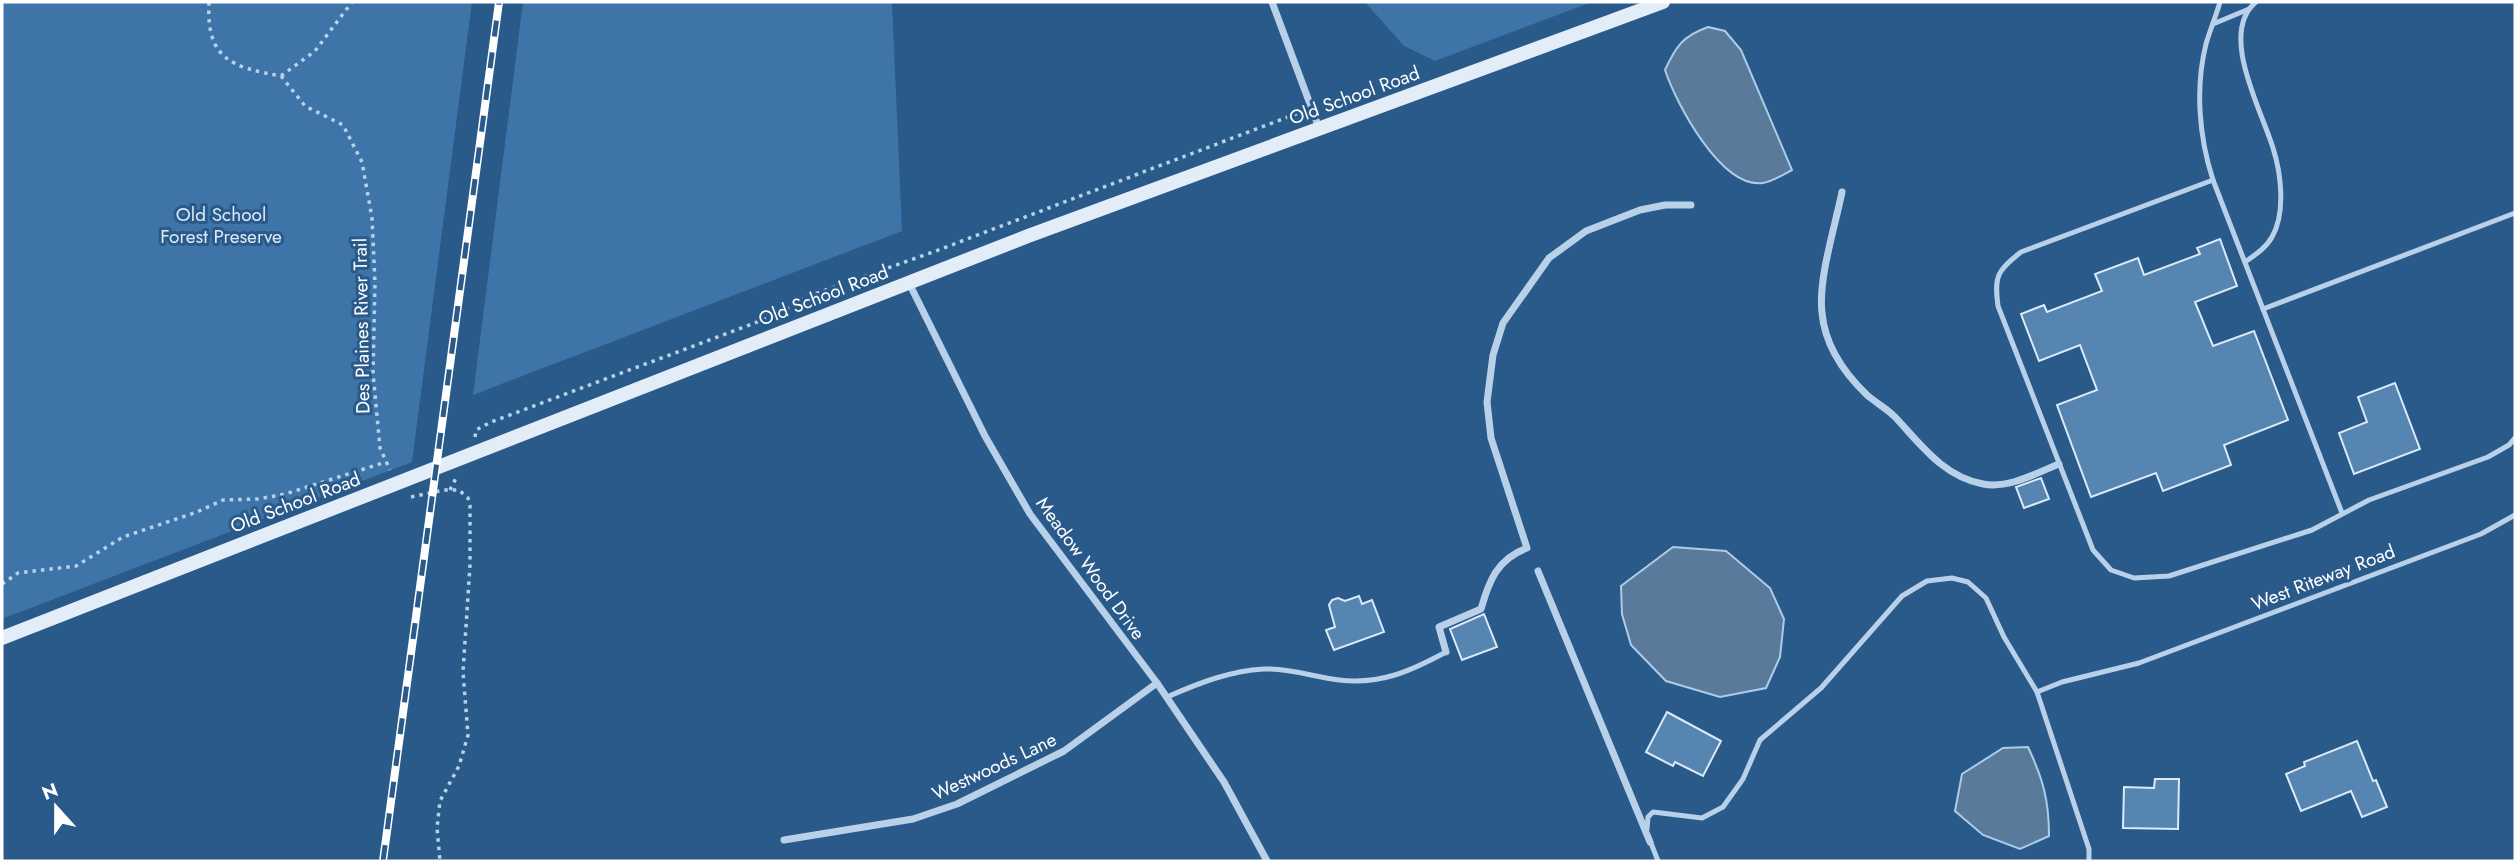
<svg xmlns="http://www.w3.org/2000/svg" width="2517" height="863" viewBox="0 0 2517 863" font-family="Jost,sans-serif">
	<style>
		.green { fill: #3e74a7 }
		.water { fill: #5a7a9b; stroke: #adcce9; stroke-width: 2 }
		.building { fill: #5685b2; stroke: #dceaf7; stroke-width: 2 }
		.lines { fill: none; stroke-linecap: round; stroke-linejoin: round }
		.path { stroke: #b8d1e9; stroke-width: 3.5; stroke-dasharray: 3.5 5; stroke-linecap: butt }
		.lane { stroke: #b8d1e9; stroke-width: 5 }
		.street { stroke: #b8d1e9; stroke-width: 7 }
		.secondary { stroke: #e2edf8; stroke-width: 14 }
		.rail-casing { stroke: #fff; stroke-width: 8 }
		.rail { stroke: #295a8a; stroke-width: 5; stroke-dasharray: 16; stroke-linecap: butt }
		.labels { text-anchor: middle; stroke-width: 6; stroke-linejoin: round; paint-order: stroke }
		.street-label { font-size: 19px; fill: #fff; stroke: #295a8a }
		.park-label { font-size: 19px; fill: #dceaf7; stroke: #295a8a }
	</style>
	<rect width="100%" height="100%" fill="#295a8a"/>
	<g class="green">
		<polygon points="2,2 472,2 412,462 2,619"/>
		<polygon points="523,2 892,2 902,231 473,395"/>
		<polygon points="1365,2 1592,2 1435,61 1404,46"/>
	</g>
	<g class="water">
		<path d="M 1708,27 L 1725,31 L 1741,50 L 1792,170 C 1784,174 1772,182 1763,183 C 1721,189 1676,103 1665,70 C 1676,46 1683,36 1708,27 Z"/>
		<polygon points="1673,547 1726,551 1770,588 1784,619 1780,657 1766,688 1720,697 1666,681 1631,645 1622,614 1621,586"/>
		<path d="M 2028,747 C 2043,779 2049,800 2049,836 L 2020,849 L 1983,835 L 1955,811 L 1962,774 L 2003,748 Z"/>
	</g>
	<g class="building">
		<polygon points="2220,239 2237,286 2195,302 2213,346 2254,331 2288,420 2224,445 2231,465 2163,491 2156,473 2091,497 2057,405 2097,390 2080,345 2039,361 2021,314 2044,305 2047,312 2102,291 2095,274 2138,258 2144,275 2200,254 2197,248"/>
		<polygon points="2395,383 2420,449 2354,474 2339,433 2367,422 2358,397"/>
		<polygon points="2041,478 2049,499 2024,508 2016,487"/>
		<polygon points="1359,596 1362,604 1372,600 1384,632 1334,650 1326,630 1335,627 1329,605 1332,600 1338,598 1345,601"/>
		<polygon points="1484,614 1497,647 1462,660 1450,629"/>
		<polygon points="1667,712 1721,741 1703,776 1675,762 1673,766 1646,752"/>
		<polygon points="2357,741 2373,781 2376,780 2387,807 2362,817 2351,791 2301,811 2286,774 2305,766 2304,762"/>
		<polygon points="2155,779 2179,779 2178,829 2123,828 2124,787 2154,788"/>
	</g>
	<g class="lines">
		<g class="path">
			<path d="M 209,2 C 206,59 231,67 281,76 L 305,106 L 343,125 L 362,162 L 372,218 L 375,283 L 373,373 L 380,448 L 390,470"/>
			<polyline points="281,76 315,51 352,2"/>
			<polyline points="1322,105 1368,92"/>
			<polyline points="475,437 476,430 491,422 776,315 809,296 933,252 1301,112"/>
			<polyline points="450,490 457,476"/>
			<polyline points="411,497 444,490 459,490 468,498 470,506 470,565 463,672 468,735 459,766 440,801 437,828 440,861"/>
			<polyline points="2,584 18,573 76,566 123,537 197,512 223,500 258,499 285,494 386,462"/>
		</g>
		<g class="lane">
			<path d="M 2220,2 C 2216,16 2210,30 2206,44 C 2195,88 2199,137 2213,180 L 2021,252 C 1997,271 1994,276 1998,306 L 2093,550 L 2111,570 L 2134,578 L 2169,576 L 2312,530 L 2369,500 L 2488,457 L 2509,445 L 2515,438"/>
			<polyline points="2213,24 2249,9"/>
			<polyline points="2213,180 2342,513"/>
			<path d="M 2245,262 C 2255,255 2266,248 2272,237 C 2286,213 2281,173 2273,148 C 2262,111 2218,33 2256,2"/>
			<polyline points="2263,309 2515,213"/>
			<polyline points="2037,692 2062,682 2139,663 2481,534 2515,515"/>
			<path d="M 1167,697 C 1199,683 1229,671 1264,669 C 1290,668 1314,677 1339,680 C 1380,685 1411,671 1446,652"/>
			<polyline points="1647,829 1648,817 1653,812 1702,818 1723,807 1743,779 1760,740 1821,688 1902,596 1927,581 1952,578 1968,582 1986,598 2004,637 2037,692 2089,849 2089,861"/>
			<polyline points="1649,838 1658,861"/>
		</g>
		<g class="street">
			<polyline points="1272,2 1319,128"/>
			<path d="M 1842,192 C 1835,227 1818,279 1822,313 C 1825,345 1844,373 1867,395 C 1876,403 1888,409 1896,418 C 1921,445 1944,477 1983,484 C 2009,489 2036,473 2059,464"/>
			<polyline points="909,283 985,436 1030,514 1157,683 1224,782 1267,861"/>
			<polyline points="1538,571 1650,842"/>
			<path d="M 1446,652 L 1439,627 L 1481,609 C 1489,581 1497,559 1527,548 L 1491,438 L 1487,402 L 1493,355 L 1503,323 L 1549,258 L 1586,231 L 1640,210 L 1665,205 L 1691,205"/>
			<polyline points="784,840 913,819 957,804 1064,751 1157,683"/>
		</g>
		<polyline class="secondary" points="2,638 1028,236 1663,2"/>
		<g class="rail-casing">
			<polyline id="rail" points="383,861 499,2"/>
		</g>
		<use href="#rail" class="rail"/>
	</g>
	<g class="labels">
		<g class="street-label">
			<text transform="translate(1354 95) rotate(-20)" y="7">Old School Road</text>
			<text transform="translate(823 295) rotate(-21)" y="7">Old School Road</text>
			<text transform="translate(361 326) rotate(-91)" y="7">Des Plaines River Trail</text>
			<text transform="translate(295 502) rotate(-21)" y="7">Old School Road</text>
			<text transform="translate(1091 568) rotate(54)" y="7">Meadow Wood Drive</text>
			<text transform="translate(2323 577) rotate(-21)" y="7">West Riteway Road</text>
			<text transform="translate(994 766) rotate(-25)" y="7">Westwoods Lane</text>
		</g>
		<g class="park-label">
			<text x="221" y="221">Old School<tspan x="221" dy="22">Forest Preserve</tspan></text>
		</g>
	</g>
	<rect width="2517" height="863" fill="none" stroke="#ffffff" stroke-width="7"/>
	<g transform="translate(56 807) rotate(339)" stroke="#295a8a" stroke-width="5" paint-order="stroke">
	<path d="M0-5L12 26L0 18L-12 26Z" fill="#ffffff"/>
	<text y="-10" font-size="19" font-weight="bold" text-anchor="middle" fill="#ffffff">N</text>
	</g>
</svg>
